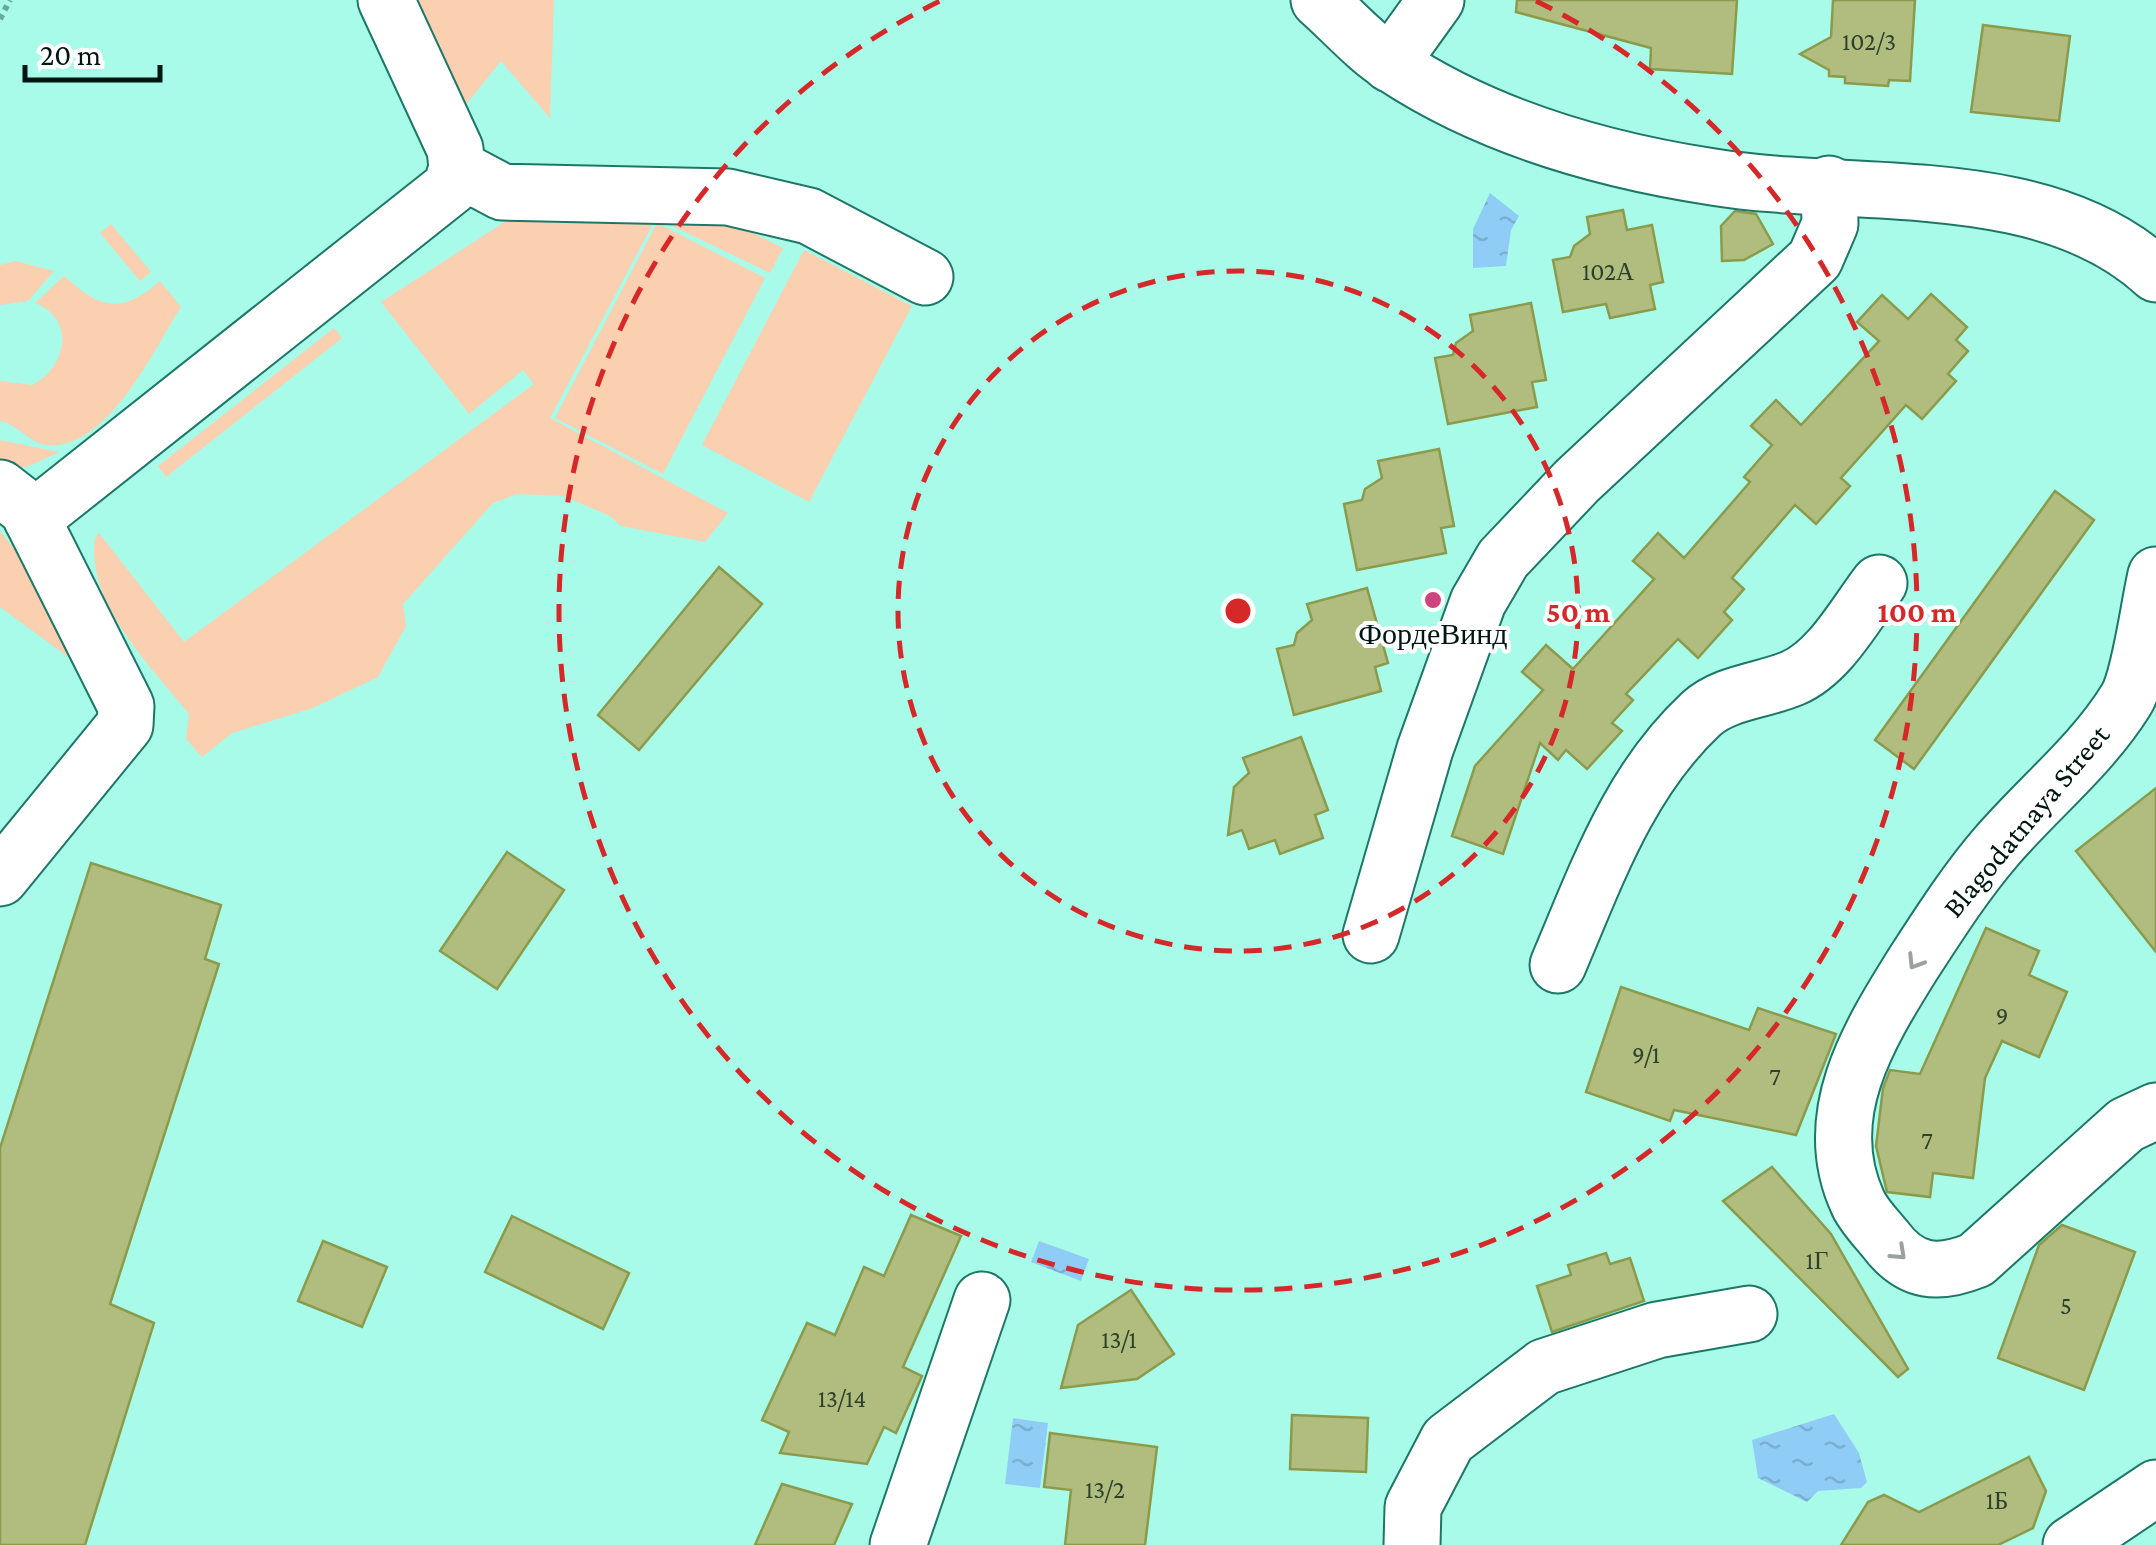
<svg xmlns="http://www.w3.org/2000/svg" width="2156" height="1545" viewBox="0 0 2156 1545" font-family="'Crimson Pro',serif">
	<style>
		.grass { fill: #fbd0b0 }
		.water { fill: url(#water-ripples) }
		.building { fill: #b0bd7e; stroke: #8b9b4b; stroke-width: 2.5 }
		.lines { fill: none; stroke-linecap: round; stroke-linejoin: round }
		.minor-casing { stroke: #1d7767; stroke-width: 59 }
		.path { stroke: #6ba89a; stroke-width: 6; stroke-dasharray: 5 5; stroke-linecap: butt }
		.minor { stroke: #fff; stroke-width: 55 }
		.oneway { stroke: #99a2a0 }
		.ring { fill: none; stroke: #d62828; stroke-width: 5; stroke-dasharray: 18 12 }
		.poi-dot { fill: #ce447e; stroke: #fff; stroke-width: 4 }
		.labels { text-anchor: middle; stroke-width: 8; stroke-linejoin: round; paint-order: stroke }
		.number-label { font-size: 25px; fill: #2c402c }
		.poi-label { font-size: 30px; fill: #001611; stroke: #fff }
		.street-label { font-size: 30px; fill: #001611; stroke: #fff }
		.centre { fill: #d62828; stroke: #fff; stroke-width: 5 }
		.ring-label { font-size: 30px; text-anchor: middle; font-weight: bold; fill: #d62828; stroke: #fff; stroke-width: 8; stroke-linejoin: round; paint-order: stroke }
	</style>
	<defs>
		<pattern id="water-ripples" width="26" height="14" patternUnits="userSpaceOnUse" patternTransform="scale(2.5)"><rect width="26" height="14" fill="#90cdf6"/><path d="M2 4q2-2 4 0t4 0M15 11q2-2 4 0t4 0" fill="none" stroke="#7aafd2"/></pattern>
	</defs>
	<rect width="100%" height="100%" fill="#a8fbe8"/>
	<g class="grass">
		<polygon points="405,0 554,0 550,118 501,61 460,112"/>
		<path d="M 520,212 L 717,215 L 783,248 L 770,273 L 656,218 L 550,418 L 728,513 L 705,542 L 621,526 L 610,516 L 563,496 L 517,494 L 493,503 L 403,604 L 406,626 L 378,677 L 313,708 L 232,733 L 202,757 L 186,739 L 189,714 C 152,667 85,603 95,538 L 99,533 L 184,642 L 534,384 L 523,370 L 469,414 L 381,302 Z"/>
		<polygon points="657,223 765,278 663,474 555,418"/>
		<polygon points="111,224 151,272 140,281 100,233"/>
		<polygon points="804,250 912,306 809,502 702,445"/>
		<polygon points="15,261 54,271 28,301 0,305 0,265"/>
		<path d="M 64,276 C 100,309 121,315 160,281 L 181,307 C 153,351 107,451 47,445 C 29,443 19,425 0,421 L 0,381 L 32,385 C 66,369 77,319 35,303 Z"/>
		<polygon points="334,328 342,338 166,477 158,466"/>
		<path d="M 0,440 L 59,452 C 39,461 22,473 0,468 Z"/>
		<polygon points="0,531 34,573 79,665 0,607"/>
	</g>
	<g class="water">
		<polygon points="1490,193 1519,216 1511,230 1506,266 1473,268 1473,229"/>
		<polygon points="1039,1241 1089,1259 1081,1281 1031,1262"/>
		<polygon points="1834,1414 1859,1453 1867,1482 1861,1488 1818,1491 1807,1502 1758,1478 1752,1440"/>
		<polygon points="1013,1418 1048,1423 1040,1488 1005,1484"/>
	</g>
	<g class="building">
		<polygon points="1517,0 1737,0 1732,74 1650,69 1651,48 1516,12"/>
		<polygon points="1833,0 1915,0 1910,81 1889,80 1888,86 1845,83 1845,77 1829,76 1829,70 1800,54 1831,37"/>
		<polygon points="1983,25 2070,36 2059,121 1971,112"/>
		<polygon points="1623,210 1627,230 1652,225 1663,282 1650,285 1655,309 1610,318 1606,304 1563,312 1553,260 1570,257 1574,246 1590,234 1587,217"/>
		<polygon points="1735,211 1756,214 1773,244 1744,260 1722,261 1721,226"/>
		<polygon points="1931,294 1967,327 1956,340 1968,351 1948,374 1956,381 1922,419 1906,405 1841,478 1850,486 1816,524 1795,505 1732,578 1744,589 1724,612 1732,620 1698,658 1678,639 1626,694 1633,700 1612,723 1622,731 1587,769 1566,750 1558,760 1540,743 1503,854 1452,836 1475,766 1543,690 1522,672 1546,645 1573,669 1654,579 1633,561 1658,533 1684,558 1750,482 1744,477 1772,445 1751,426 1776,400 1801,425 1879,341 1857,322 1882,295 1908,319"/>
		<polygon points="1531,303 1546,380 1532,382 1537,407 1448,424 1435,358 1453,355 1456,343 1473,331 1470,315"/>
		<polygon points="1439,449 1454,526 1441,528 1446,553 1357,570 1344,504 1362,500 1365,489 1382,478 1378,461"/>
		<polygon points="2055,491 2094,520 1914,769 1875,740"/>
		<polygon points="719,567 762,604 639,750 598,715"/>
		<polygon points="1367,588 1388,663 1375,667 1381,691 1294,715 1277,649 1294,645 1297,633 1312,620 1307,604"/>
		<polygon points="1301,737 1328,810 1315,815 1323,838 1280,854 1275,840 1249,849 1242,830 1228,835 1234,787 1249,773 1243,758"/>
		<polygon points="2156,788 2156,952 2076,851"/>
		<polygon points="507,852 564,890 497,989 440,951"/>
		<polygon points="91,863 221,905 205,959 219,964 110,1304 154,1323 85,1545 0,1545 0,1148"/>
		<polygon points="1986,928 2039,951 2029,975 2067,992 2039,1057 2002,1041 1985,1078 1973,1178 1933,1173 1930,1197 1887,1192 1876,1146 1883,1088 1890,1070 1920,1074"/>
		<polygon points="1621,987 1749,1030 1758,1008 1836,1034 1796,1135 1674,1110 1670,1121 1586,1092"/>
		<polygon points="1772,1167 1831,1234 1908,1369 1898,1377 1723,1201"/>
		<polygon points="911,1215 961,1236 903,1367 922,1376 896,1433 884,1427 867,1464 780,1453 789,1432 762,1420 807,1323 835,1335 864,1267 884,1276"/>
		<polygon points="512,1216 629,1273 603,1329 485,1272"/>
		<polygon points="2062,1225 2135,1252 2084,1390 1998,1358 2039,1245"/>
		<polygon points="323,1241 387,1267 362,1327 298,1301"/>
		<polygon points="1606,1253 1610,1264 1630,1258 1644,1301 1552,1332 1537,1286 1571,1275 1568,1265"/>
		<polygon points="1131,1290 1174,1354 1137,1379 1061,1388 1078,1325"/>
		<polygon points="1292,1415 1368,1418 1366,1472 1290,1469"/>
		<polygon points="1050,1433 1157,1447 1145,1545 1065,1545 1071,1490 1044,1487"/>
		<polygon points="2029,1457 2046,1491 2033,1528 1998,1545 1841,1545 1868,1502 1884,1495 1919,1512"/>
		<polygon points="782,1484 852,1504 834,1545 755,1545"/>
	</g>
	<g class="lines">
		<g class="minor-casing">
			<g id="minor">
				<path d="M 1319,0 C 1343,21 1366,48 1393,65 C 1487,127 1602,160 1713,177 C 1854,200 2043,170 2156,274"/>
				<polyline points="1390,64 1436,0"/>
				<polyline points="457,168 502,192 728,197 809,216 925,277"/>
				<polyline points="0,488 27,509 126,706 125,725 0,878"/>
				<polyline points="32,519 451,187 457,168 455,149 386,0"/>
				<path d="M 2156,575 C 2149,604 2140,678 2126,700 C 2092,755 2038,798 1996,847 C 1965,883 1939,924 1913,964 C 1868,1036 1818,1117 1858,1203 C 1864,1216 1876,1228 1885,1239 C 1911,1274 1939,1275 1976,1260 L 2126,1125 L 2156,1111"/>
				<polyline points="1371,935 1425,749 1478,602 1503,559 1577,481 1815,259 1830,224 1829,184"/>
				<path d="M 1558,965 C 1596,876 1628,782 1701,714 C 1725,692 1763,691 1793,678 C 1830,662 1855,614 1879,583"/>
				<polyline points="898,1545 982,1300"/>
				<polyline points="1412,1545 1413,1507 1448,1440 1544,1367 1657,1330 1749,1314"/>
				<polyline points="2071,1545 2156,1488"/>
			</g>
		</g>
		<polyline class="path" points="0,19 10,0"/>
		<use href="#minor" class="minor"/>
	</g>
	<defs><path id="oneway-chevron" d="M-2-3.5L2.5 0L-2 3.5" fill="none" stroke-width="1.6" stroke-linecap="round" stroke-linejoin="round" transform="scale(2.5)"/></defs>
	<g class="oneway">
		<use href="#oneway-chevron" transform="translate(1915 962) rotate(122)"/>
		<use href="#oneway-chevron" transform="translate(1899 1253) rotate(43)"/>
	</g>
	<g class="ring">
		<circle cx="1238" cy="611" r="340"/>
		<path d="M1536 1A679 679 0 1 1 940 1"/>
	</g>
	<circle class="poi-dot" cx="1433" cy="600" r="10"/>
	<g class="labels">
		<g class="number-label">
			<text x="1869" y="50">102/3</text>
			<text x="1608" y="280">102А</text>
			<text x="2002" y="1024">9</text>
			<text x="1646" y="1063">9/1</text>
			<text x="1775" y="1085">7</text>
			<text x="1927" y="1149">7</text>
			<text x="1817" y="1269">1Г</text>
			<text x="2066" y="1314">5</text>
			<text x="1119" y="1348">13/1</text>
			<text x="842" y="1407">13/14</text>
			<text x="1105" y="1498">13/2</text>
			<text x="1997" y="1509">1Б</text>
		</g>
		<g class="poi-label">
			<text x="1433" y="644">ФордеВинд</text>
		</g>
		<g class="street-label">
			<text transform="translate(2026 821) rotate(-50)" y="10">Blagodatnaya Street</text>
		</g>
	</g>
	<circle cx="1238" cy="611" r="15" class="centre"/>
	<g class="ring-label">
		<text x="1578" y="622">50 m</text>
		<text x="1917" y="622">100 m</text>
	</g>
	<path d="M25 65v15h135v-15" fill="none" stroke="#001611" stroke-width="5"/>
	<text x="40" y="65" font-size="30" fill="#001611" stroke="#ffffff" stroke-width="8" paint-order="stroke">20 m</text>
</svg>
